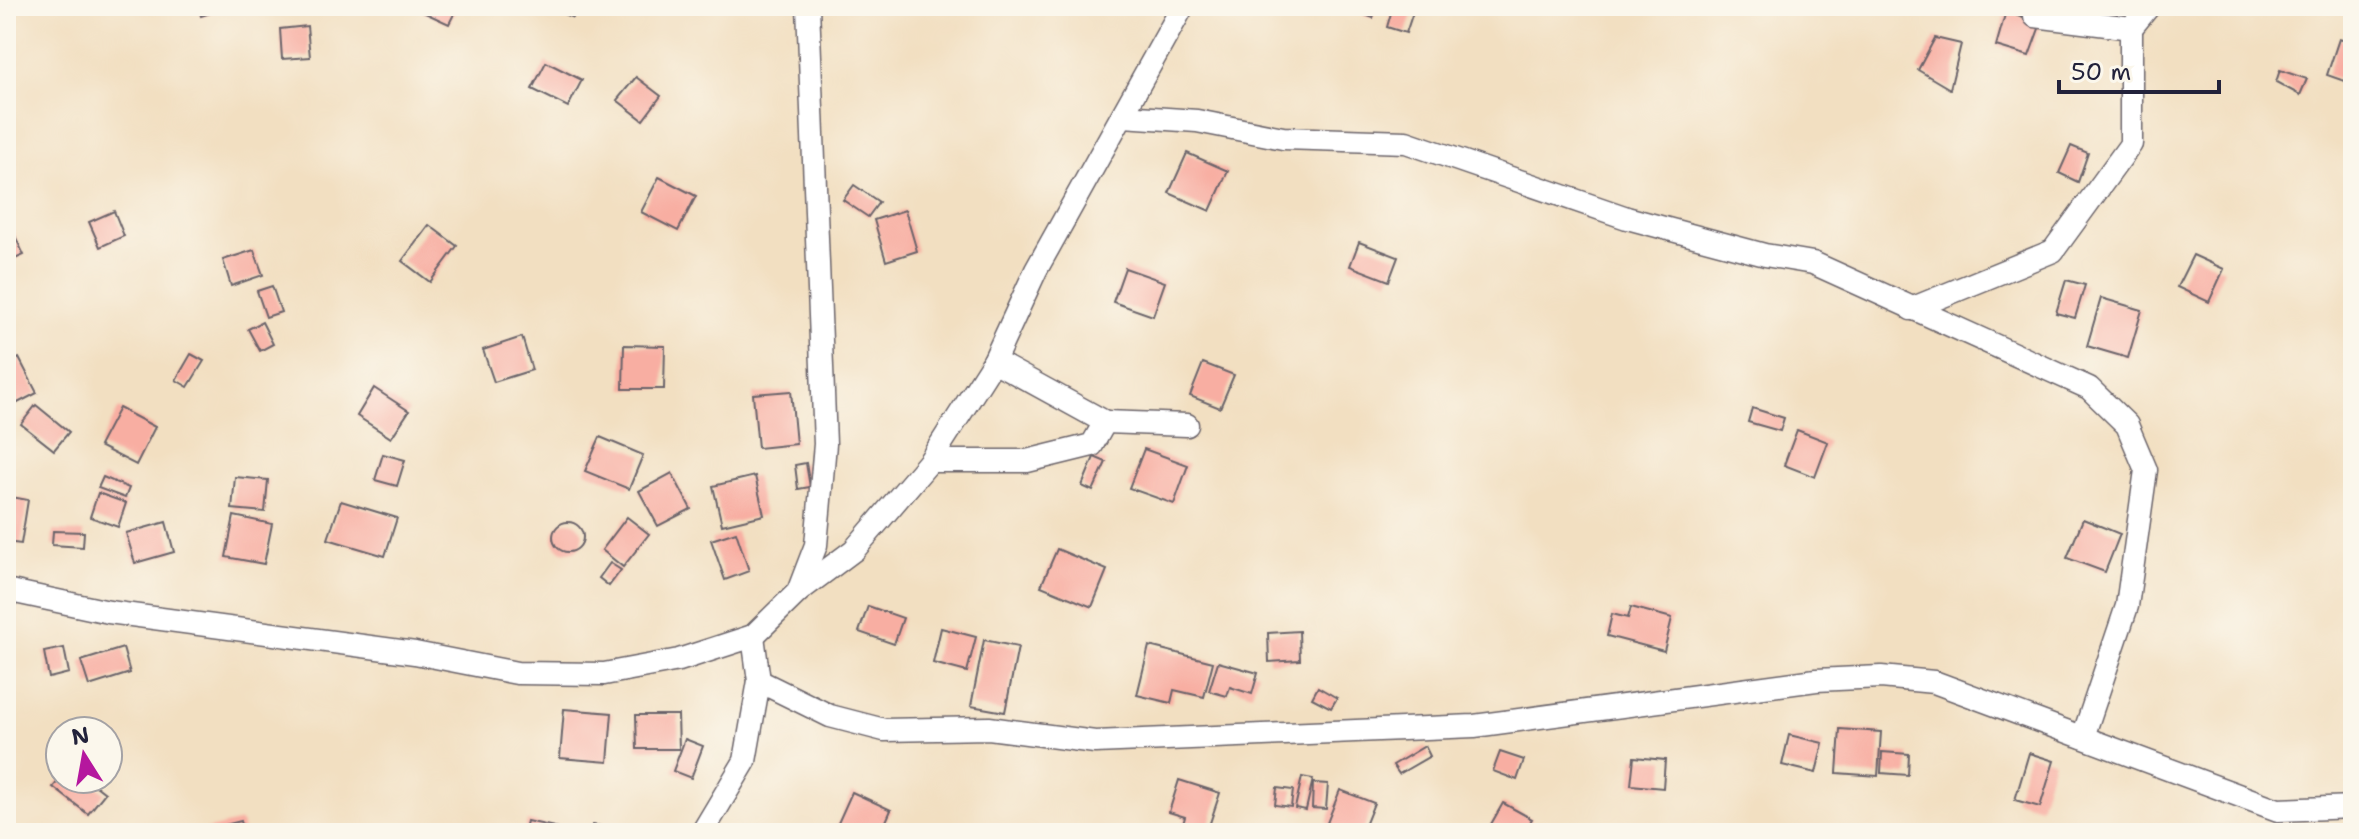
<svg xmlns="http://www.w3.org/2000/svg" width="2359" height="839" viewBox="0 0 2359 839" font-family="'Shantell Sans',sans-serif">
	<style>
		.building { fill: #f8aea2 }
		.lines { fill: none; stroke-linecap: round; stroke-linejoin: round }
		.minor-casing { stroke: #6b646a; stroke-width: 25 }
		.minor { stroke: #fff; stroke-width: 22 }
	</style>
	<rect width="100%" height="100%" fill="#fbf7ec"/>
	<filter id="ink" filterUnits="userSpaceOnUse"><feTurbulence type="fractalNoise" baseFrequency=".0125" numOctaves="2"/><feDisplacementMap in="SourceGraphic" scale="16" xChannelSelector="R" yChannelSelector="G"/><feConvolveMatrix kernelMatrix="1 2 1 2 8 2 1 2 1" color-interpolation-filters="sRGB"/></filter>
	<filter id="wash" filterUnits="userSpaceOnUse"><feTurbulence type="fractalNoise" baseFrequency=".006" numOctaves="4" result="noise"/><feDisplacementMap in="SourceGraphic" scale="32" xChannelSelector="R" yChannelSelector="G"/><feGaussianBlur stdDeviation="1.8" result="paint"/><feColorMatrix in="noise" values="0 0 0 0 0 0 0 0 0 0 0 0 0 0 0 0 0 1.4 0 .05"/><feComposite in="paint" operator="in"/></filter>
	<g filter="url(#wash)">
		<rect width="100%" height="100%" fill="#f2dfc1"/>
		<g id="blocks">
			<g class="building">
				<polygon points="198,6 229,6 229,7 201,16"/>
				<polygon points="426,6 448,6 456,10 449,24 423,12"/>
				<polygon points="544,6 577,6 573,18"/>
				<polygon points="1341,6 1377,6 1373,18"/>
				<polygon points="1393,6 1415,6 1406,33 1387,27"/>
				<polygon points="2006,11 2041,23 2029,56 1996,46"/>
				<polygon points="307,26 310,57 282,59 280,29"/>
				<polygon points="1935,38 1961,44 1950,89 1918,70"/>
				<polygon points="2339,39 2353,43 2353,84 2327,75"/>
				<polygon points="546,62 582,80 568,107 532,89"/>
				<polygon points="2280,70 2307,79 2300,95 2276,82"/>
				<polygon points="636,77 661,96 643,120 617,100"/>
				<polygon points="2071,146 2088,153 2078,182 2059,173"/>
				<polygon points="1187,153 1228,171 1210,211 1169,193"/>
				<polygon points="659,177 696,196 678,231 641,212"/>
				<polygon points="854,185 879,202 868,217 843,200"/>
				<polygon points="905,210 917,251 886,261 874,220"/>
				<polygon points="114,211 124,236 100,247 89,222"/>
				<polygon points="6,217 24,255 6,263"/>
				<polygon points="429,225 457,246 430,282 402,261"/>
				<polygon points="1359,242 1398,257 1389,281 1350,266"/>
				<polygon points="254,250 263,275 231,286 223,260"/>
				<polygon points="2193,255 2224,269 2209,302 2177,287"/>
				<polygon points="1125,268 1165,282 1153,316 1113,302"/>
				<polygon points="2066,280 2085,285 2075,318 2056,313"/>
				<polygon points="272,286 281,312 266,317 257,291"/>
				<polygon points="2101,298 2142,310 2128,358 2087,346"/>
				<polygon points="262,322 273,344 260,351 248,329"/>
				<polygon points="522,337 532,370 494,382 483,350"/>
				<polygon points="624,345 665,346 664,389 623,389"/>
				<polygon points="191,354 204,361 188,387 176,380"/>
				<polygon points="19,358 37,393 6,409 6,365"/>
				<polygon points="1203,363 1234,375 1220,408 1190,396"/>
				<polygon points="374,388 409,411 391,438 357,416"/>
				<polygon points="791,391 796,444 758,448 753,394"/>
				<polygon points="36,405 69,432 54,450 21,424"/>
				<polygon points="119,408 155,427 136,465 99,446"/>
				<polygon points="1752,408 1784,418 1780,431 1748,422"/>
				<polygon points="1797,430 1828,442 1815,477 1784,465"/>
				<polygon points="600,437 643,455 629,489 585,471"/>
				<polygon points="1144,449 1188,465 1174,504 1129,488"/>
				<polygon points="383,454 405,460 397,486 375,480"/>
				<polygon points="1094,457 1106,462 1093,491 1082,486"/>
				<polygon points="806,463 810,487 798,489 795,465"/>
				<polygon points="672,473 691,509 658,526 639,491"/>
				<polygon points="755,476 764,515 722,525 713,486"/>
				<polygon points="103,477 129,488 125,498 98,488"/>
				<polygon points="235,477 268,480 265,512 232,509"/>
				<polygon points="98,493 126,503 118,527 90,517"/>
				<polygon points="6,496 28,500 21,544 6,542"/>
				<polygon points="341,501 397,518 385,556 328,539"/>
				<polygon points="234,516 272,524 264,564 226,557"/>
				<polygon points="627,517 649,534 623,567 602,550"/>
				<polygon points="2083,519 2120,534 2105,572 2067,558"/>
				<circle cx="568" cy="537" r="15"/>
				<polygon points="166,522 174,552 135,563 126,533"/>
				<polygon points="53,531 84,532 83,547 52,545"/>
				<polygon points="736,532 749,571 725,580 711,540"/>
				<polygon points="1057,549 1107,570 1092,607 1041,586"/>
				<polygon points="610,563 621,570 609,586 599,578"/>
				<polygon points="868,606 903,618 894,644 859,632"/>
				<polygon points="1631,607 1672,618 1664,651 1607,636 1612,614 1628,618"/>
				<polygon points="941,628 976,637 967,672 933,663"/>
				<polygon points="1299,631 1300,660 1269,662 1268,633"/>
				<polygon points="984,640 1018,647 1005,712 971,706"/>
				<polygon points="1149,646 1213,662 1204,697 1174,690 1171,703 1137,695"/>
				<polygon points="64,648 69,673 49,678 44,652"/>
				<polygon points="123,648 130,673 89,686 81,661"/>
				<polygon points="1218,662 1258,673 1252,694 1230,687 1227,696 1209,691"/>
				<polygon points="1318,687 1337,698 1331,708 1312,698"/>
				<polygon points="564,709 612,713 608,762 560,758"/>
				<polygon points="636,715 678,715 679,749 637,749"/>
				<polygon points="1840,729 1881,732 1878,776 1837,773"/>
				<polygon points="1789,735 1823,743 1816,773 1782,765"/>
				<polygon points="685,739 703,746 691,778 673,771"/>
				<polygon points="1425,746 1430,756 1399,774 1393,765"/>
				<polygon points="1500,752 1524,760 1517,780 1493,771"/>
				<polygon points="1882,752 1909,754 1908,775 1881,773"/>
				<polygon points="2029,753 2054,761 2040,807 2015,800"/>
				<polygon points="1634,757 1665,760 1663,788 1631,785"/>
				<polygon points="1302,777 1313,779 1306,810 1295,808"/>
				<polygon points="60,779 87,779 105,793 88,814 53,787"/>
				<polygon points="1179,780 1220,793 1207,832 1183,824 1185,817 1169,812"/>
				<polygon points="1313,783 1328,784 1326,809 1312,808"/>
				<polygon points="1277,788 1293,790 1291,807 1275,805"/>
				<polygon points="1340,790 1374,803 1362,833 1353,833 1327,823"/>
				<polygon points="852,792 891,810 881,833 834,832"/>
				<polygon points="1503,803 1532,819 1524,833 1502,833 1490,826"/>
				<polygon points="241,821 244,833 197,833 197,832"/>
				<polygon points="527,821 568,830 567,833 524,833"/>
				<polygon points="592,825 638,830 637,833 591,833"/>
			</g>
		</g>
	</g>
	<g filter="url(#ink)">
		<use href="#blocks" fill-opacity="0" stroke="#6b646a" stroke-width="2"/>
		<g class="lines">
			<g class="minor-casing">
				<g id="minor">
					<polyline points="2131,28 2149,6"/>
					<polyline points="1123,116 1197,121 1283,138 1406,142 1627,218 1765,255 1813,263 2089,388 2127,425 2146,470 2127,606 2083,737"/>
					<polyline points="1911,309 2053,251 2131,144 2131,28 2035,16"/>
					<polyline points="1105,422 1187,425"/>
					<polyline points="930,461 1027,461 1092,445 1105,422 994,361"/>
					<polyline points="6,590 109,612 415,653 517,673 604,674 679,660 753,636 798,592 816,545 825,444 808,6"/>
					<polyline points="799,591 854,550 930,461 994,361 1036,270 1183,6"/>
					<polyline points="759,681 830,716 884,730 989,728 1095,742 1474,726 1816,680 1881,677 1934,682 2278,810 2353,807"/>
					<polyline points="702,833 745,761 759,681 753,636"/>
				</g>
			</g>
			<use href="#minor" class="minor"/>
		</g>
	</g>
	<rect width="2359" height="839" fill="none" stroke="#fbf7ec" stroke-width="32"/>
	<g transform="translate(84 755) rotate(349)"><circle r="38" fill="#fbf7ec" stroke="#a4a2a5" stroke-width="2"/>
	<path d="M0-6L14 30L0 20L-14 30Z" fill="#b5179e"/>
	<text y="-12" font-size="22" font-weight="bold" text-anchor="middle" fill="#22223b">N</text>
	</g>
	<path d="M2059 80v12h160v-12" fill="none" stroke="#22223b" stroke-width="4"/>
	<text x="2071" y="80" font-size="24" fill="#22223b" stroke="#fbf7ec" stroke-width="6" paint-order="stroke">50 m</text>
</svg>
